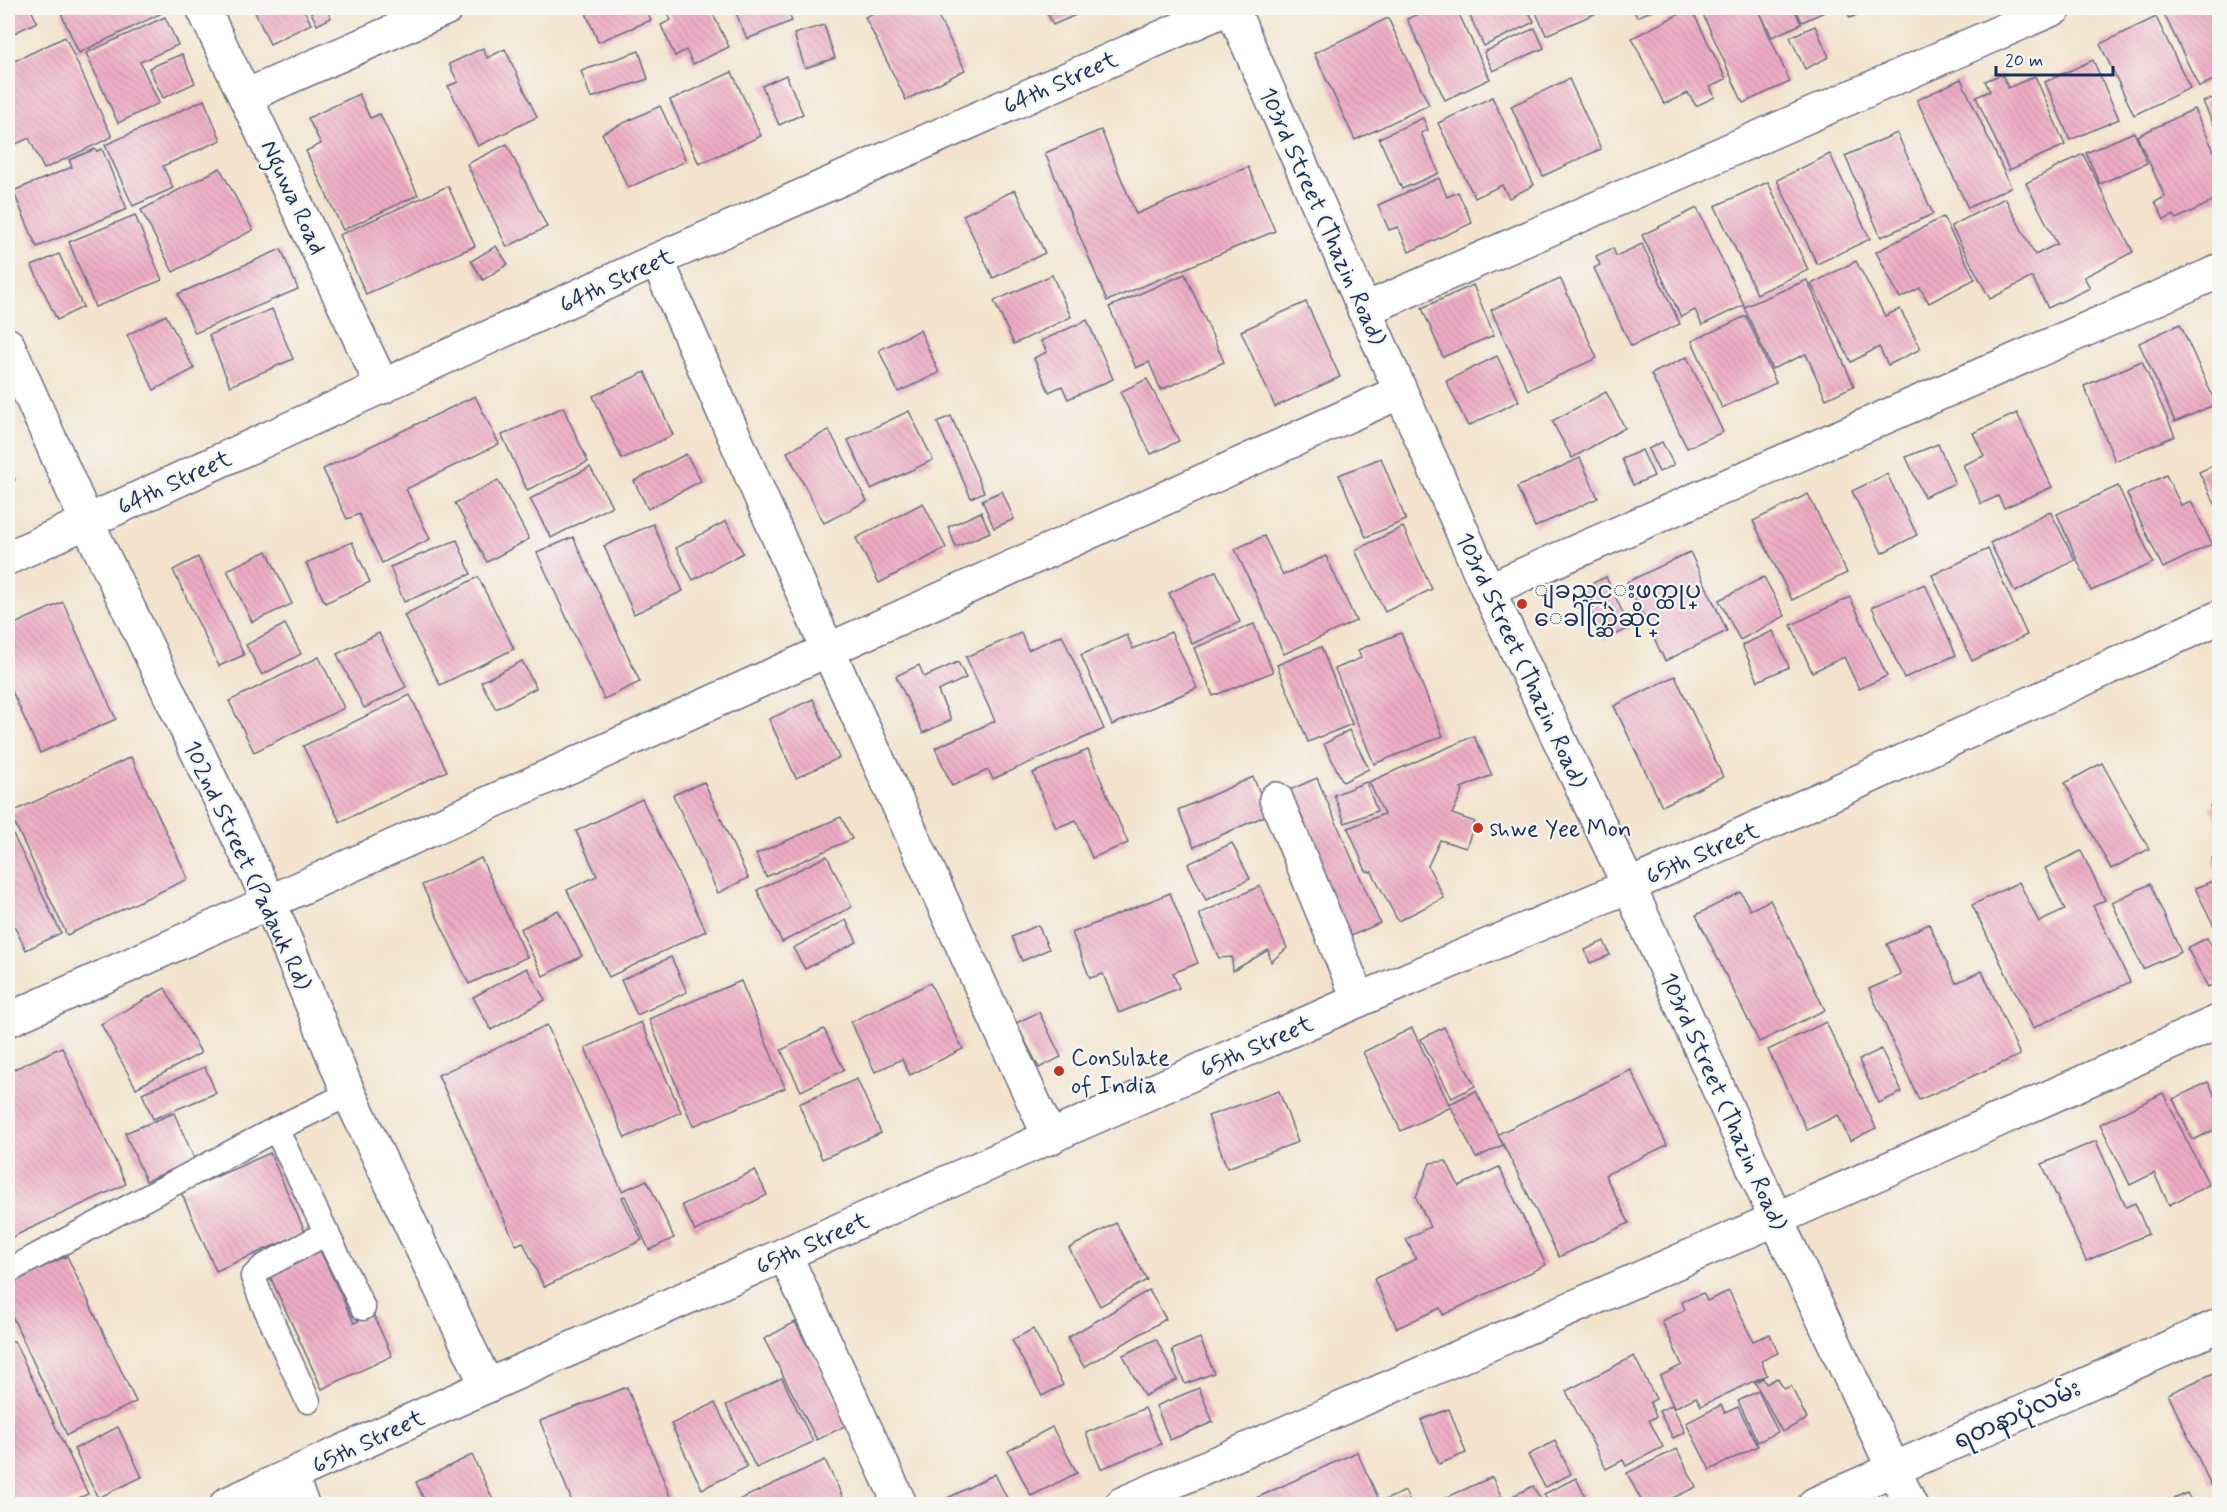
<svg xmlns="http://www.w3.org/2000/svg" width="2227" height="1512" viewBox="0 0 2227 1512" font-family="Mynerve,'Noto Sans Myanmar',sans-serif">
	<style>
		.building { fill: url(#building-back-hatch) }
		.lines { fill: none; stroke-linecap: round; stroke-linejoin: round }
		.service-casing { stroke: #676e84; stroke-width: 27 }
		.minor-casing { stroke: #676e84; stroke-width: 36 }
		.tertiary-casing { stroke: #676e84; stroke-width: 36 }
		.service { stroke: #fff; stroke-width: 24 }
		.minor { stroke: #fff; stroke-width: 33 }
		.tertiary { stroke: #fff; stroke-width: 33 }
		.poi-dot { fill: #c8321e; stroke: #f6f6f2; stroke-width: 2 }
		.labels { text-anchor: middle; stroke-width: 4.5; stroke-linejoin: round; paint-order: stroke }
		.street-label { font-size: 24px; fill: #1b2f5e; stroke: #f6f6f2 }
		.poi-label { font-size: 24px; fill: #1b2f5e; stroke: #f6f6f2; text-anchor: start }
	</style>
	<defs>
		<pattern id="building-back-hatch" width="6" height="6" patternUnits="userSpaceOnUse" patternTransform="scale(1.5)"><rect width="6" height="6" fill="#edacc3"/><path d="M-1 5l2 2M0 0l6 6M5-1l2 2" fill="none" stroke="#cb94aa"/></pattern>
	</defs>
	<rect width="100%" height="100%" fill="#f6f6f2"/>
	<filter id="ink" filterUnits="userSpaceOnUse"><feTurbulence type="fractalNoise" baseFrequency=".0167" numOctaves="2"/><feDisplacementMap in="SourceGraphic" scale="12" xChannelSelector="R" yChannelSelector="G"/><feConvolveMatrix kernelMatrix="1 2 1 2 8 2 1 2 1" color-interpolation-filters="sRGB"/></filter>
	<filter id="wash" filterUnits="userSpaceOnUse"><feTurbulence type="fractalNoise" baseFrequency=".008" numOctaves="4" result="noise"/><feDisplacementMap in="SourceGraphic" scale="24" xChannelSelector="R" yChannelSelector="G"/><feGaussianBlur stdDeviation="1.35" result="paint"/><feColorMatrix in="noise" values="0 0 0 0 0 0 0 0 0 0 0 0 0 0 0 0 0 1.4 0 .05"/><feComposite in="paint" operator="in"/></filter>
	<g filter="url(#wash)">
		<rect width="100%" height="100%" fill="#f3e3cc"/>
		<g id="blocks">
			<g class="building">
				<polygon points="8,8 30,8 37,22 8,36"/>
				<polygon points="72,8 160,8 162,13 79,53 61,13"/>
				<polygon points="253,8 303,8 311,24 270,44"/>
				<polygon points="309,8 326,8 331,18 317,25"/>
				<polygon points="584,8 646,8 651,20 598,42"/>
				<polygon points="665,8 710,8 729,47 693,64 686,50 675,56 661,25 671,20"/>
				<polygon points="734,8 786,8 792,21 747,39"/>
				<polygon points="883,8 934,8 965,70 906,100 865,17"/>
				<polygon points="1045,8 1091,8 1053,25"/>
				<polygon points="1432,8 1456,8 1490,79 1445,100 1407,19"/>
				<polygon points="1466,8 1527,8 1534,22 1484,46"/>
				<polygon points="1534,8 1608,8 1546,35"/>
				<polygon points="1632,8 1658,8 1637,17"/>
				<polygon points="1691,8 1726,79 1710,87 1715,97 1696,106 1688,93 1664,104 1632,38"/>
				<polygon points="1700,8 1757,8 1790,82 1743,103"/>
				<polygon points="1758,8 1794,8 1801,24 1772,37"/>
				<polygon points="1795,8 1828,8 1829,10 1802,22"/>
				<polygon points="1846,8 1872,8 1850,18"/>
				<polygon points="2179,8 2220,8 2220,77 2199,87 2164,14"/>
				<polygon points="165,17 178,45 140,62 159,103 118,123 86,53"/>
				<polygon points="2156,17 2190,88 2134,115 2100,44"/>
				<polygon points="1388,18 1429,105 1355,140 1314,53"/>
				<polygon points="824,25 835,58 805,68 794,34"/>
				<polygon points="1815,26 1829,57 1805,69 1790,37"/>
				<polygon points="1535,28 1544,48 1493,71 1484,52"/>
				<polygon points="65,37 112,137 44,169 29,138 14,145 8,130 8,82 9,81 8,64"/>
				<polygon points="483,48 487,58 505,49 537,117 478,146 448,86 458,82 449,64"/>
				<polygon points="639,51 648,79 591,98 581,71"/>
				<polygon points="182,54 195,83 163,98 149,68"/>
				<polygon points="2093,60 2119,119 2070,140 2045,82"/>
				<polygon points="732,72 761,136 699,164 670,100"/>
				<polygon points="2002,74 2008,88 2035,76 2065,145 2009,170 1976,97 1990,91 1985,81"/>
				<polygon points="786,75 803,114 779,125 762,86"/>
				<polygon points="1569,79 1601,149 1543,176 1511,106"/>
				<polygon points="1961,79 2011,187 1968,208 1917,100"/>
				<polygon points="359,94 370,118 380,114 418,195 343,230 306,151 321,144 308,118"/>
				<polygon points="2220,95 2220,138 2203,102"/>
				<polygon points="1492,97 1534,185 1509,198 1502,185 1475,198 1438,123"/>
				<polygon points="204,100 221,140 163,166 173,188 133,206 105,145"/>
				<polygon points="660,106 686,161 628,188 602,133"/>
				<polygon points="2194,109 2220,163 2220,198 2176,219 2174,215 2164,220 2155,202 2165,197 2137,136"/>
				<polygon points="1423,118 1428,130 1421,133 1439,173 1402,189 1379,138"/>
				<polygon points="1101,130 1136,214 1248,167 1275,231 1107,301 1045,153"/>
				<polygon points="2134,132 2147,163 2100,184 2086,153"/>
				<polygon points="1897,133 1933,214 1881,237 1845,156"/>
				<polygon points="507,144 547,227 507,247 467,164"/>
				<polygon points="95,149 97,151 102,149 127,209 37,247 13,191 72,167 69,160"/>
				<polygon points="1830,154 1870,239 1817,264 1777,180"/>
				<polygon points="2083,154 2133,252 2084,277 2090,288 2048,308 2032,277 1990,299 1951,226 2005,198 2035,255 2057,244 2026,183"/>
				<polygon points="220,168 253,230 173,272 141,210"/>
				<polygon points="1439,178 1447,197 1458,192 1472,223 1409,252 1398,227 1389,230 1378,205"/>
				<polygon points="1768,182 1808,270 1757,294 1715,206"/>
				<polygon points="448,186 475,246 366,294 339,235"/>
				<polygon points="1015,190 1045,253 993,278 963,215"/>
				<polygon points="1697,208 1744,305 1702,325 1695,310 1681,317 1642,235"/>
				<polygon points="135,215 162,280 95,307 69,242"/>
				<polygon points="1943,217 1975,279 1929,303 1920,288 1900,298 1876,252"/>
				<polygon points="1642,244 1680,324 1631,346 1594,268 1600,265 1596,256 1613,248 1616,256"/>
				<polygon points="496,246 508,264 483,280 471,261"/>
				<polygon points="281,249 298,289 195,333 178,294"/>
				<polygon points="59,254 83,307 57,320 32,266"/>
				<polygon points="1856,261 1885,316 1900,309 1921,349 1888,365 1879,347 1851,362 1811,284"/>
				<polygon points="1185,274 1224,362 1161,390 1149,362 1136,368 1109,307"/>
				<polygon points="1052,275 1071,317 1014,344 994,301"/>
				<polygon points="1560,278 1597,358 1528,390 1491,310"/>
				<polygon points="1807,280 1854,386 1826,399 1806,354 1772,369 1744,307"/>
				<polygon points="1473,285 1494,335 1443,357 1422,308"/>
				<polygon points="1306,302 1340,377 1275,407 1241,331"/>
				<polygon points="272,309 293,359 230,386 209,335"/>
				<polygon points="166,315 194,369 154,390 127,335"/>
				<polygon points="1746,316 1776,383 1722,408 1692,341"/>
				<polygon points="1087,320 1113,379 1068,399 1062,386 1049,392 1034,358 1047,352 1041,341"/>
				<polygon points="2180,324 2216,404 2175,422 2139,343"/>
				<polygon points="920,330 939,373 898,392 879,350"/>
				<polygon points="1497,356 1519,401 1468,426 1446,381"/>
				<polygon points="1687,357 1723,432 1687,448 1651,374"/>
				<polygon points="2142,361 2175,436 2115,461 2084,386"/>
				<polygon points="645,372 673,435 622,459 593,396"/>
				<polygon points="1147,379 1179,441 1151,454 1120,392"/>
				<polygon points="1606,392 1625,428 1572,458 1552,421"/>
				<polygon points="475,396 499,444 406,489 430,539 382,563 359,514 347,519 323,469"/>
				<polygon points="563,407 588,462 527,490 502,435"/>
				<polygon points="909,411 933,460 871,489 848,440"/>
				<polygon points="2017,413 2052,487 2004,508 1998,496 1981,504 1963,465 1984,456 1973,433"/>
				<polygon points="951,416 984,492 971,498 937,422"/>
				<polygon points="829,430 867,501 824,523 787,452"/>
				<polygon points="1662,442 1674,465 1659,472 1648,449"/>
				<polygon points="1938,444 1955,483 1924,497 1906,457"/>
				<polygon points="1642,450 1654,476 1633,485 1622,459"/>
				<polygon points="686,454 701,481 648,509 634,481"/>
				<polygon points="1381,458 1406,520 1366,537 1339,475"/>
				<polygon points="1580,458 1598,498 1535,527 1517,487"/>
				<polygon points="2220,462 2220,514 2199,472"/>
				<polygon points="8,463 15,480 8,484"/>
				<polygon points="590,467 612,506 551,538 530,499"/>
				<polygon points="1887,474 1917,535 1882,553 1852,491"/>
				<polygon points="2166,475 2181,505 2191,501 2212,544 2163,568 2127,494"/>
				<polygon points="498,480 529,539 487,562 455,503"/>
				<polygon points="2118,486 2153,563 2091,591 2057,514"/>
				<polygon points="1002,491 1014,519 994,528 982,500"/>
				<polygon points="1808,494 1847,573 1792,600 1753,521"/>
				<polygon points="923,503 946,548 879,583 856,538"/>
				<polygon points="2050,511 2075,560 2015,592 1990,543"/>
				<polygon points="981,512 990,532 956,547 948,527"/>
				<polygon points="726,521 743,553 693,580 676,548"/>
				<polygon points="653,524 683,591 634,614 604,546"/>
				<polygon points="1403,527 1432,589 1385,612 1355,550"/>
				<polygon points="1264,536 1283,575 1326,556 1356,621 1284,654 1235,549"/>
				<polygon points="573,537 640,682 604,699 537,553"/>
				<polygon points="457,540 471,574 404,602 390,567"/>
				<polygon points="352,542 370,582 325,603 306,563"/>
				<polygon points="1988,549 2027,635 1972,661 1932,575"/>
				<polygon points="267,551 292,604 252,622 227,570"/>
				<polygon points="1690,552 1727,631 1665,661 1627,582"/>
				<polygon points="198,557 244,655 219,666 173,570"/>
				<polygon points="1216,571 1240,622 1192,644 1169,593"/>
				<polygon points="478,577 514,649 440,685 404,615"/>
				<polygon points="1606,577 1630,628 1604,640 1580,589"/>
				<polygon points="1764,577 1785,616 1740,640 1719,600"/>
				<polygon points="1925,584 1956,655 1904,678 1872,607"/>
				<polygon points="1850,597 1887,676 1859,689 1844,657 1812,672 1791,625"/>
				<polygon points="63,602 116,719 40,753 8,682 8,627"/>
				<polygon points="285,624 301,654 262,675 246,645"/>
				<polygon points="1254,624 1273,672 1213,696 1194,648"/>
				<polygon points="1773,631 1789,667 1758,681 1742,645"/>
				<polygon points="1171,632 1197,688 1112,725 1081,655 1127,635 1133,649"/>
				<polygon points="379,633 406,687 364,708 337,654"/>
				<polygon points="1021,633 1028,650 1062,635 1104,729 993,779 988,770 952,786 935,748 995,721 966,657"/>
				<polygon points="1401,633 1443,736 1374,764 1335,669 1361,658 1358,650"/>
				<polygon points="1321,647 1352,724 1308,742 1277,665"/>
				<polygon points="319,657 344,708 254,752 229,701"/>
				<polygon points="522,661 536,688 496,709 481,682"/>
				<polygon points="958,662 966,678 938,691 951,720 923,733 896,676 919,665 924,677"/>
				<polygon points="1675,676 1723,777 1662,806 1614,706"/>
				<polygon points="410,695 447,771 340,822 303,746"/>
				<polygon points="813,699 839,758 796,778 769,719"/>
				<polygon points="1349,730 1369,769 1343,782 1324,744"/>
				<polygon points="1474,736 1492,775 1461,788 1463,790 1452,814 1475,822 1466,848 1440,840 1428,866 1444,898 1398,921 1372,872 1366,871 1348,828 1384,814 1369,782"/>
				<polygon points="1088,750 1128,843 1092,858 1076,820 1056,828 1033,773"/>
				<polygon points="131,757 188,879 67,935 10,813"/>
				<polygon points="2102,763 2149,849 2111,869 2065,783"/>
				<polygon points="1253,777 1269,814 1194,847 1178,810"/>
				<polygon points="1317,778 1380,923 1344,939 1281,794"/>
				<polygon points="704,782 748,878 718,893 673,795"/>
				<polygon points="1366,782 1377,811 1345,823 1334,795"/>
				<polygon points="642,799 706,931 609,977 567,890 597,876 576,831"/>
				<polygon points="2220,801 2220,827 2210,806"/>
				<polygon points="841,817 852,839 766,877 756,854"/>
				<polygon points="8,824 61,933 26,950 8,913"/>
				<polygon points="1232,843 1250,879 1206,900 1188,864"/>
				<polygon points="2081,851 2105,900 2093,906 2130,982 2033,1028 1972,905 2019,882 2039,922 2065,910 2045,868"/>
				<polygon points="827,856 852,907 782,942 757,890"/>
				<polygon points="2220,856 2220,938 2195,888 2218,879 2212,858"/>
				<polygon points="481,858 527,957 469,984 422,885"/>
				<polygon points="2150,884 2181,952 2143,969 2112,902"/>
				<polygon points="1260,886 1287,948 1271,962 1268,950 1233,971 1232,957 1219,958 1199,914"/>
				<polygon points="1741,892 1750,910 1770,900 1825,1010 1759,1042 1696,915"/>
				<polygon points="1170,893 1198,963 1173,973 1179,988 1119,1013 1103,974 1090,978 1072,933"/>
				<polygon points="558,910 582,956 543,976 520,929"/>
				<polygon points="846,920 857,942 805,969 793,948"/>
				<polygon points="1929,924 1956,983 1982,971 2020,1055 1919,1100 1869,989 1901,975 1887,944"/>
				<polygon points="1038,925 1049,949 1022,961 1012,937"/>
				<polygon points="2207,938 2215,952 2220,949 2220,981 2208,987 2187,948"/>
				<polygon points="1604,941 1610,955 1590,963 1585,950"/>
				<polygon points="671,957 687,992 637,1015 621,980"/>
				<polygon points="527,968 545,1000 491,1030 473,997"/>
				<polygon points="741,981 785,1088 693,1126 649,1019"/>
				<polygon points="930,983 963,1049 910,1075 902,1059 875,1072 851,1022"/>
				<polygon points="165,988 201,1053 136,1088 101,1024"/>
				<polygon points="1039,1012 1061,1057 1039,1068 1016,1023"/>
				<polygon points="641,1022 681,1112 625,1138 585,1048"/>
				<polygon points="1826,1022 1876,1128 1850,1141 1838,1115 1807,1130 1768,1050"/>
				<polygon points="547,1025 622,1191 647,1180 674,1238 649,1250 625,1196 622,1197 642,1240 544,1287 523,1242 516,1245 438,1075"/>
				<polygon points="1444,1027 1475,1086 1452,1098 1421,1039"/>
				<polygon points="1412,1028 1449,1104 1476,1091 1503,1145 1476,1158 1451,1107 1401,1131 1363,1052"/>
				<polygon points="824,1029 844,1070 801,1091 781,1050"/>
				<polygon points="62,1047 126,1184 8,1239 8,1072"/>
				<polygon points="1881,1049 1902,1092 1879,1103 1859,1060"/>
				<polygon points="205,1067 216,1093 153,1119 142,1093"/>
				<polygon points="1631,1070 1667,1145 1605,1175 1629,1223 1559,1257 1498,1134"/>
				<polygon points="857,1079 881,1133 822,1159 799,1104"/>
				<polygon points="2208,1082 2220,1105 2220,1127 2193,1140 2173,1099"/>
				<polygon points="1279,1091 1298,1142 1227,1168 1208,1116"/>
				<polygon points="2163,1093 2209,1185 2169,1205 2154,1173 2130,1185 2100,1124"/>
				<polygon points="174,1113 195,1160 146,1181 125,1133"/>
				<polygon points="2096,1141 2126,1207 2135,1203 2148,1234 2086,1261 2042,1164"/>
				<polygon points="270,1153 305,1232 216,1271 181,1192"/>
				<polygon points="1446,1161 1459,1186 1499,1167 1546,1265 1443,1315 1440,1308 1397,1328 1374,1279 1416,1259 1406,1239 1430,1227 1416,1197 1430,1163"/>
				<polygon points="755,1170 767,1195 695,1231 682,1205"/>
				<polygon points="1116,1223 1147,1280 1100,1306 1069,1248"/>
				<polygon points="319,1248 354,1323 373,1314 392,1356 322,1389 268,1272"/>
				<polygon points="67,1256 136,1402 67,1435 8,1307 8,1283"/>
				<polygon points="1149,1290 1166,1319 1084,1367 1067,1338"/>
				<polygon points="1729,1291 1753,1341 1770,1334 1778,1353 1761,1361 1767,1375 1701,1406 1696,1397 1674,1408 1660,1376 1682,1365 1662,1321 1685,1310 1682,1302 1703,1293 1707,1301"/>
				<polygon points="795,1322 849,1424 817,1440 764,1339"/>
				<polygon points="1033,1329 1063,1385 1042,1396 1012,1340"/>
				<polygon points="1200,1338 1214,1373 1185,1384 1172,1350"/>
				<polygon points="1156,1339 1177,1380 1144,1396 1123,1355"/>
				<polygon points="14,1341 88,1494 66,1504 8,1504 8,1344"/>
				<polygon points="1634,1356 1656,1399 1650,1402 1656,1417 1649,1420 1663,1447 1626,1466 1623,1460 1606,1469 1566,1391"/>
				<polygon points="2220,1370 2220,1481 2211,1485 2168,1394"/>
				<polygon points="782,1378 813,1442 756,1468 726,1405"/>
				<polygon points="1763,1378 1766,1384 1777,1378 1784,1389 1791,1386 1807,1419 1782,1432 1755,1382"/>
				<polygon points="627,1387 673,1504 573,1504 540,1421"/>
				<polygon points="1199,1388 1213,1422 1170,1440 1156,1406"/>
				<polygon points="1758,1391 1778,1432 1758,1442 1738,1401"/>
				<polygon points="715,1403 747,1467 702,1489 671,1424"/>
				<polygon points="1672,1405 1685,1432 1673,1438 1659,1411"/>
				<polygon points="1721,1405 1725,1413 1738,1407 1758,1446 1710,1470 1686,1423"/>
				<polygon points="1145,1408 1161,1444 1101,1469 1086,1433"/>
				<polygon points="1449,1409 1466,1453 1439,1464 1421,1420"/>
				<polygon points="118,1427 142,1477 98,1498 74,1449"/>
				<polygon points="1052,1427 1077,1473 1031,1496 1008,1451"/>
				<polygon points="1555,1441 1571,1474 1545,1487 1528,1455"/>
				<polygon points="1677,1449 1696,1487 1660,1504 1643,1504 1627,1473"/>
				<polygon points="1357,1452 1381,1504 1243,1504"/>
				<polygon points="472,1455 495,1504 426,1504 416,1482"/>
				<polygon points="825,1460 846,1504 730,1504"/>
				<polygon points="995,1474 1010,1504 944,1504 942,1501"/>
				<polygon points="1492,1477 1505,1504 1432,1504"/>
				<polygon points="1576,1478 1589,1504 1550,1504 1544,1494"/>
				<polygon points="1533,1486 1543,1504 1512,1504 1509,1498"/>
				<polygon points="1405,1491 1411,1504 1387,1504 1385,1500"/>
				<polygon points="2187,1493 2193,1504 2163,1504"/>
			</g>
		</g>
	</g>
	<g filter="url(#ink)">
		<use href="#blocks" fill-opacity="0" stroke="#676e84" stroke-width="1.5"/>
		<g class="lines">
			<g class="service-casing">
				<g id="service">
					<polyline points="276,1129 363,1308"/>
					<polyline points="10,1270 276,1129 349,1094"/>
					<polyline points="308,1401 261,1298 253,1277 263,1267 327,1233"/>
				</g>
			</g>
			<g class="minor-casing">
				<g id="minor">
					<polyline points="203,8 383,387"/>
					<polyline points="246,96 447,8"/>
					<polyline points="657,260 827,648 1050,1138"/>
					<polyline points="1364,310 2055,8"/>
					<polyline points="8,345 87,522 269,901 349,1094 487,1386"/>
					<polyline points="1488,590 2220,271"/>
					<polyline points="1276,799 1359,1000"/>
					<polyline points="8,1020 1400,392"/>
					<polyline points="785,1255 900,1504"/>
					<polyline points="290,1476 302,1504"/>
					<polyline points="1122,1504 1776,1219 2220,1021"/>
					<polyline points="1815,1504 2220,1325"/>
				</g>
			</g>
			<g class="tertiary-casing">
				<g id="tertiary">
					<polyline points="1232,8 1488,590 1629,886 1776,1219 1910,1504"/>
					<polyline points="8,558 657,260 1228,8"/>
					<polyline points="227,1504 487,1386 1359,1000 1629,886 2220,617"/>
				</g>
			</g>
			<use href="#service" class="service"/>
			<use href="#minor" class="minor"/>
			<use href="#tertiary" class="tertiary"/>
		</g>
	</g>
	<g class="poi-dot">
		<circle cx="1522" cy="604" r="6"/>
		<circle cx="1478" cy="828" r="6"/>
		<circle cx="1059" cy="1071" r="6"/>
	</g>
	<g class="labels">
		<g class="street-label">
			<text transform="translate(1060 82) rotate(-24)" y="8">64th Street</text>
			<text transform="translate(294 197) rotate(65)" y="8">Nguwa Road</text>
			<text transform="translate(1323 216) rotate(66)" y="8">103rd Street (Thazin Road)</text>
			<text transform="translate(616 280) rotate(-25)" y="8">64th Street</text>
			<text transform="translate(174 482) rotate(-25)" y="8">64th Street</text>
			<text transform="translate(1522 660) rotate(65)" y="8">103rd Street (Thazin Road)</text>
			<text transform="translate(1702 853) rotate(-24)" y="8">65th Street</text>
			<text transform="translate(248 865) rotate(65)" y="8">102nd Street (Padauk Rd)</text>
			<text transform="translate(1256 1046) rotate(-24)" y="8">65th Street</text>
			<text transform="translate(1724 1101) rotate(66)" y="8">103rd Street (Thazin Road)</text>
			<text transform="translate(812 1243) rotate(-24)" y="8">65th Street</text>
			<text transform="translate(2017 1414) rotate(-24)" y="8">ရတနာပုံလမ်း</text>
			<text transform="translate(368 1441) rotate(-25)" y="8">65th Street</text>
		</g>
		<g class="poi-label">
			<text x="1534" y="598">ျခည္လင္းဖက္ထုပ္<tspan x="1534" dy="28">ေခါက္ဆြဲဆိုင္</tspan></text>
			<text x="1490" y="836">shwe Yee Mon</text>
			<text x="1071" y="1065">Consulate<tspan x="1071" dy="28">of India</tspan></text>
		</g>
	</g>
	<rect width="2227" height="1512" fill="none" stroke="#f6f6f2" stroke-width="30"/>
	<path d="M1996 66v9h117v-9" fill="none" stroke="#1b2f5e" stroke-width="3"/>
	<text x="2005" y="66" font-size="18" fill="#1b2f5e" stroke="#f6f6f2" stroke-width="4.5" paint-order="stroke">20 m</text>
</svg>
